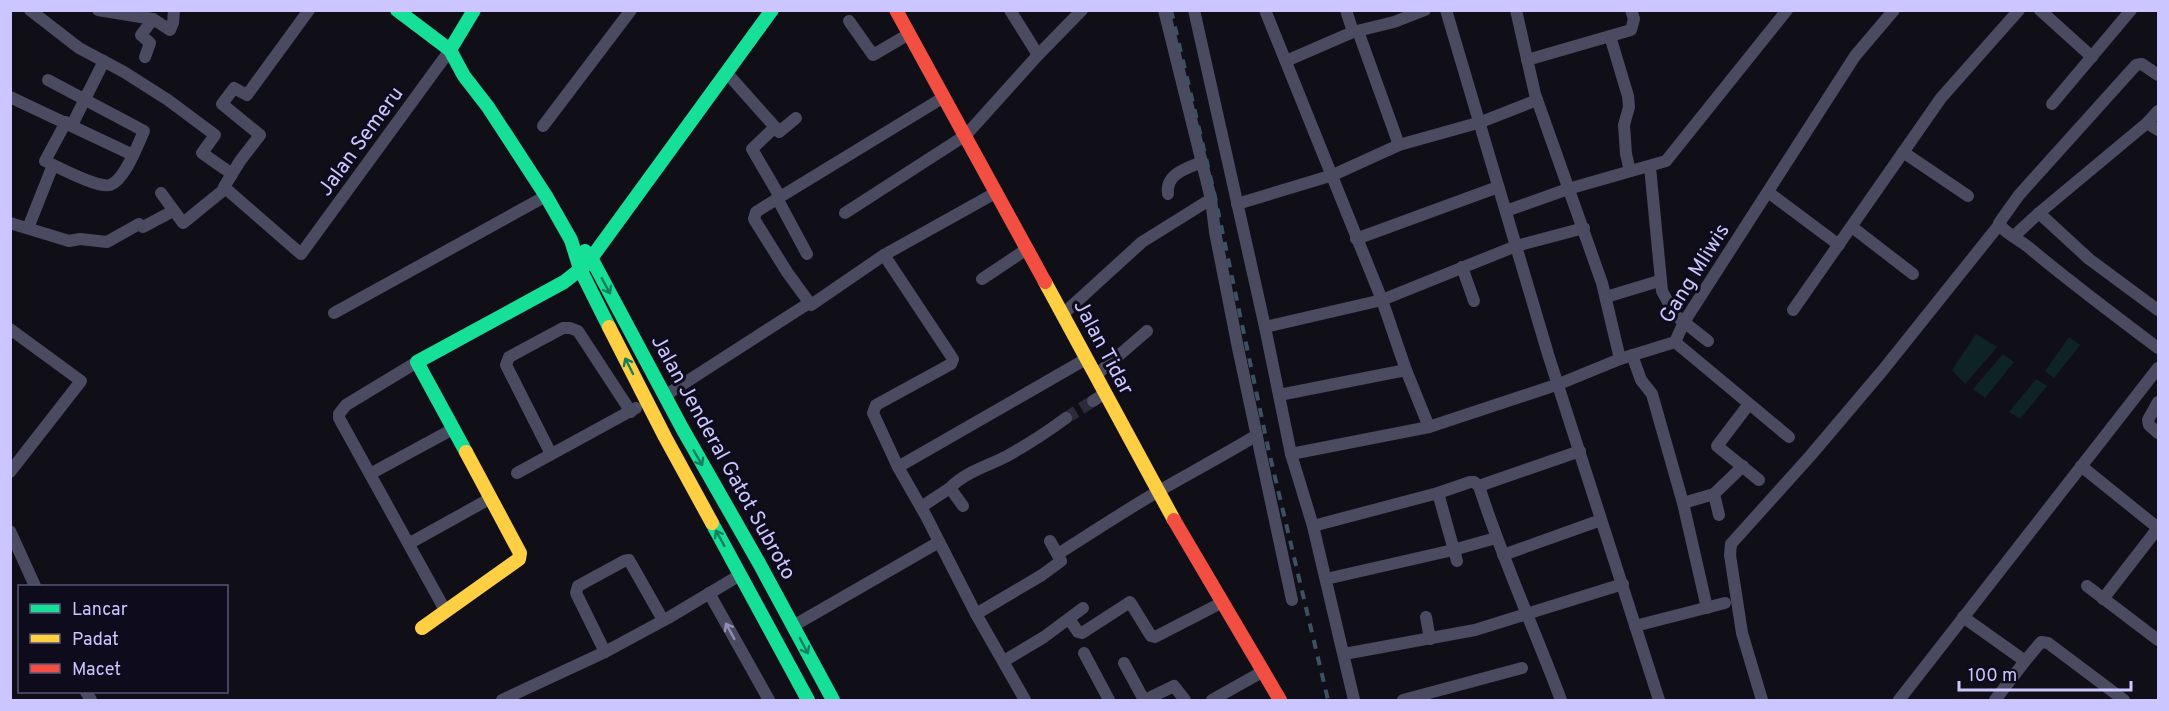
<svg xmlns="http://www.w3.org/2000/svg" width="2169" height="711" viewBox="0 0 2169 711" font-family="Overpass,sans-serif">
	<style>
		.green { fill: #0e2323 }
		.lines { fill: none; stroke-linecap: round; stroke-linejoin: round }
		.street-tunnel { stroke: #2c2a3b; stroke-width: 12; stroke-dasharray: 12 6; stroke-linecap: butt }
		.street { stroke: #4a4a61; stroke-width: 12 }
		.fast { stroke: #16e098; stroke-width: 14 }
		.slow { stroke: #ffcf43; stroke-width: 14 }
		.jam { stroke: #f24e42; stroke-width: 14 }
		.rail { stroke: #3c5262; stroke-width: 4; stroke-dasharray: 9 8; stroke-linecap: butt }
		.oneway { stroke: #128060 }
		.oneway2 { stroke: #918eb8 }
		.labels { text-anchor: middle; stroke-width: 6; stroke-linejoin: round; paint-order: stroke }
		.street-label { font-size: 21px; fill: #cbc6ff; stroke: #0d0b1c }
	</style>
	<rect width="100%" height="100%" fill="#100f18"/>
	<g class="green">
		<polygon points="1976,334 1997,347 1965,384 1952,370"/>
		<polygon points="2069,337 2080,345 2054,378 2045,371"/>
		<polygon points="2003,354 2014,362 1985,398 1973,389"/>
		<polygon points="2036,379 2047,386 2020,419 2009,412"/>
	</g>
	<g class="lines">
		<polyline class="street-tunnel" points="1066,418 1093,401"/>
		<g class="street">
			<polyline points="30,10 79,48 124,72 168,100 215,135 202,153 232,174"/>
			<polyline points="98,10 153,19"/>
			<polyline points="309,10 247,95 234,88 222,104 260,135 240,161 224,187 301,254 450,50"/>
			<polyline points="1010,10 1038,55"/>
			<polyline points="1164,10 1211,199 1215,232 1238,348 1292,600"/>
			<polyline points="1194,10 1265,327 1291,454 1313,526 1354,700"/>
			<polyline points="1265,10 1382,300 1406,370 1429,427"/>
			<polyline points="1346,10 1353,32"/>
			<polyline points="1446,10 1548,354 1659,700"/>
			<polyline points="1516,10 1535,94 1602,283 1620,359"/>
			<polyline points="2040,10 2092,57"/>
			<polyline points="849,21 873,55 909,34"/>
			<polyline points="1358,31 1399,145"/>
			<polyline points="1610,36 1628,96 1629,107 1624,125 1626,154 1630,171"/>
			<polyline points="145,57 150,43 141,35 153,19 170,30 173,23 174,10"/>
			<polyline points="1527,60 1631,30 1634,19 1631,10"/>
			<polyline points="1286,61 1353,32 1394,22 1425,10"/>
			<polyline points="726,72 775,127 752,149 780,197 944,97"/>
			<path d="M 2158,75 L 2142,64 L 2136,65 L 2019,195 L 1999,223 C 2003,232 2018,239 2027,246 C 2070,282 2114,315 2158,348"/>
			<path d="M 48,80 L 144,131 C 138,144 125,180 110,185 C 98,188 64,170 53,165"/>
			<polyline points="10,97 133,155"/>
			<polyline points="2052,104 2131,10"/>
			<polyline points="2147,123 2158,111"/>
			<polyline points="72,125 104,61"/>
			<polyline points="543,126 631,10"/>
			<polyline points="775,127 779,132 796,118"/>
			<polyline points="1903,152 1968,196"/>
			<polyline points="1650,167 1662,291 1675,315 1708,341"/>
			<polyline points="1768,192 1839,245"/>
			<polyline points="161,193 183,223 226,188"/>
			<path d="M 1168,194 C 1165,174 1187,168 1202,162"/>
			<polyline points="780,197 756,212 754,219 787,272 811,305 884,255 997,192"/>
			<polyline points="777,198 807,254"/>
			<polyline points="1237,204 1333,175 1399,145 1481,122 1537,100"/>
			<polyline points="1506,211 1568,189 1666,161 1787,10"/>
			<polyline points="845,213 966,135 1038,55 1082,10"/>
			<polyline points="2039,213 2089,259 2158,310"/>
			<polyline points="10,223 69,241 80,239 107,242 139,224 143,227 173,211"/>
			<polyline points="1852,227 1913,274"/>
			<polyline points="28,228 53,165 45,161 66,122"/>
			<polyline points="2014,236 2039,213 2147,123 2158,130"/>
			<polyline points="1356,239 1498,187"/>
			<polyline points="884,255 953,359 951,364 876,405 873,413 898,467 926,516 976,614 1025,700"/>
			<polyline points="1462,267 1474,301"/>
			<polyline points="982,279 1027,249"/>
			<polyline points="1606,297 1659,281"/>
			<polyline points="1793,310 1941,98 2019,10"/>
			<polyline points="334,313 546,196"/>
			<polyline points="1063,314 1142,242 1211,199"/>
			<polyline points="1265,327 1382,300 1516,246 1584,228"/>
			<polyline points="10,329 81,381 10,472"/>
			<polyline points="1675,342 1789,437"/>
			<polyline points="1632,355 1641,380 1652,394 1683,503 1707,608"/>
			<polyline points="417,362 346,405 339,414 339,418 445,610"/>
			<polyline points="1095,376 1147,331"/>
			<polyline points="666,395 809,303"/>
			<polyline points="1279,395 1406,370"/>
			<polyline points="1093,401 1104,394"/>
			<polyline points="2158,402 2148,420 2149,425 2158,433"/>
			<polyline points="1749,404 1717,446 1759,480"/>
			<polyline points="551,454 506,365 509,357 563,328 570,328 578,331 631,412"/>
			<polyline points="1291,454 1429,427 1559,384 1620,359 1675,342 1684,322 1855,56 1894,10"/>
			<polyline points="2081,466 2158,528"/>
			<polyline points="898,467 1086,359"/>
			<polyline points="517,473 636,408"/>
			<polyline points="370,474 453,429"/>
			<path d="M 1479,486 C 1502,559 1534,628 1561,700"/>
			<path d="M 950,488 C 965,472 988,466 1007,456 C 1027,445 1047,432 1066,418"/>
			<polyline points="1438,493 1457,561"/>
			<polyline points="1683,503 1714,494"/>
			<polyline points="921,507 950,488 963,506"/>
			<polyline points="1719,515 1714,494 1743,466"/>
			<polyline points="1313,526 1438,493 1470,482 1474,482 1479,486 1580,451"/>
			<polyline points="10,531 35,586"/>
			<polyline points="410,543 491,498"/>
			<path d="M 1058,554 C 1091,533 1123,512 1157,492 C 1190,473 1224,455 1257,435"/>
			<polyline points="1503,555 1601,520"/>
			<polyline points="1326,579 1453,550 1496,538"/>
			<polyline points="2087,586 2158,640"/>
			<polyline points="709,593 769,700"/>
			<polyline points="2103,599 2158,528"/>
			<polyline points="976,614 1042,575 1061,561 1050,541"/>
			<polyline points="1426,617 1430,639"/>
			<polyline points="1963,617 2025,661 1995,700"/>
			<polyline points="1069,619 1078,632 1082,633 1130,602 1151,636 1155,637 1221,603"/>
			<polyline points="793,626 939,542"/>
			<polyline points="1635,626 1725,603"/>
			<polyline points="605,652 576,593 578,586 624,561 629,560 663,620"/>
			<polyline points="1084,653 1109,700"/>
			<polyline points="1344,654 1475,630 1623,584"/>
			<polyline points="1004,661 1044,637 1083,608"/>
			<polyline points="2025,661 2041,642 2048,643 2124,700"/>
			<polyline points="1124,663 1144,700"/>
			<polyline points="86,692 91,700"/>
			<polyline points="502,700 605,652 668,618 740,575"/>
			<polyline points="1145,700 1174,686 1185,700"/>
			<polyline points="1212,700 1262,672"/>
			<polyline points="1403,700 1522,668"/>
			<polyline points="1762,700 1742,633 1730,555 1731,544 1811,455 1883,370 1999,225"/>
			<polyline points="1899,700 2158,368"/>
		</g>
		<g class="fast">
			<polyline points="397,10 450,50 464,76 488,107 546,196 571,240 580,269 609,327"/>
			<polyline points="450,50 474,10"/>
			<polyline points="585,251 589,254 682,428 759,563 833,700"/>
			<polyline points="466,452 417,362 564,282 587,264 772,10"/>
			<polyline points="712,523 808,700"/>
		</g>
		<g class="slow">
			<polyline points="1045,282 1174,520"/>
			<polyline points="609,327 665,437 712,523"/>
			<polyline points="422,628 519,559 520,553 466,452"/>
		</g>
		<g class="jam">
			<polyline points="896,10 1045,282"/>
			<polyline points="1174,520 1280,700"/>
		</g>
		<polyline class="rail" points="1171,10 1214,192 1269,452 1328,700"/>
	</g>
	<defs><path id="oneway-shaft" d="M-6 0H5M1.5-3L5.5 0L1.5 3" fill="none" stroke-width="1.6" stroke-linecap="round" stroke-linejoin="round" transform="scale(1.5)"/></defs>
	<g class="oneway">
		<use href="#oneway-shaft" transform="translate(606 286) rotate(61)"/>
		<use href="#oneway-shaft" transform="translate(629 366) rotate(-117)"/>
		<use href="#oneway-shaft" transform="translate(698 458) rotate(60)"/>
		<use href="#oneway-shaft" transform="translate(720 538) rotate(-119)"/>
		<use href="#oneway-shaft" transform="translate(804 646) rotate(62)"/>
	</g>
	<use class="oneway2" href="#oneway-shaft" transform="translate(730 631) rotate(-119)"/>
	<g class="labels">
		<g class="street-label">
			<text transform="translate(360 141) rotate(-54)" y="7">Jalan Semeru</text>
			<text transform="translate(1694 273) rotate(-58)" y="7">Gang Mliwis</text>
			<text transform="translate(1104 347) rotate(62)" y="7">Jalan Tidar</text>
			<text transform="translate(724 457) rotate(61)" y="7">Jalan Jenderal Gatot Subroto</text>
		</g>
	</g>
	<rect width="2169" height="711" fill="none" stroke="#cbc6ff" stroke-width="24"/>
	<rect x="18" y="585" width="210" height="108" fill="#0d0b1c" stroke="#595677" stroke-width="1.5"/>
	<rect x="30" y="604" width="30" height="9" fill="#16e098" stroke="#595677" stroke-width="1.5"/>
	<text x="72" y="615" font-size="18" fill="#cbc6ff">Lancar</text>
	<rect x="30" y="634" width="30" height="9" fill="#ffcf43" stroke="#595677" stroke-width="1.5"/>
	<text x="72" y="645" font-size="18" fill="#cbc6ff">Padat</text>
	<rect x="30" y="664" width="30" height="9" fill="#f24e42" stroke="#595677" stroke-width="1.5"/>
	<text x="72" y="675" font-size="18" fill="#cbc6ff">Macet</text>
	<path d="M1959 681v9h172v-9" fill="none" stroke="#cbc6ff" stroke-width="3"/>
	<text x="1968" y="681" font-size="18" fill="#cbc6ff" stroke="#0d0b1c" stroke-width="4.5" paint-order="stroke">100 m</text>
</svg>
